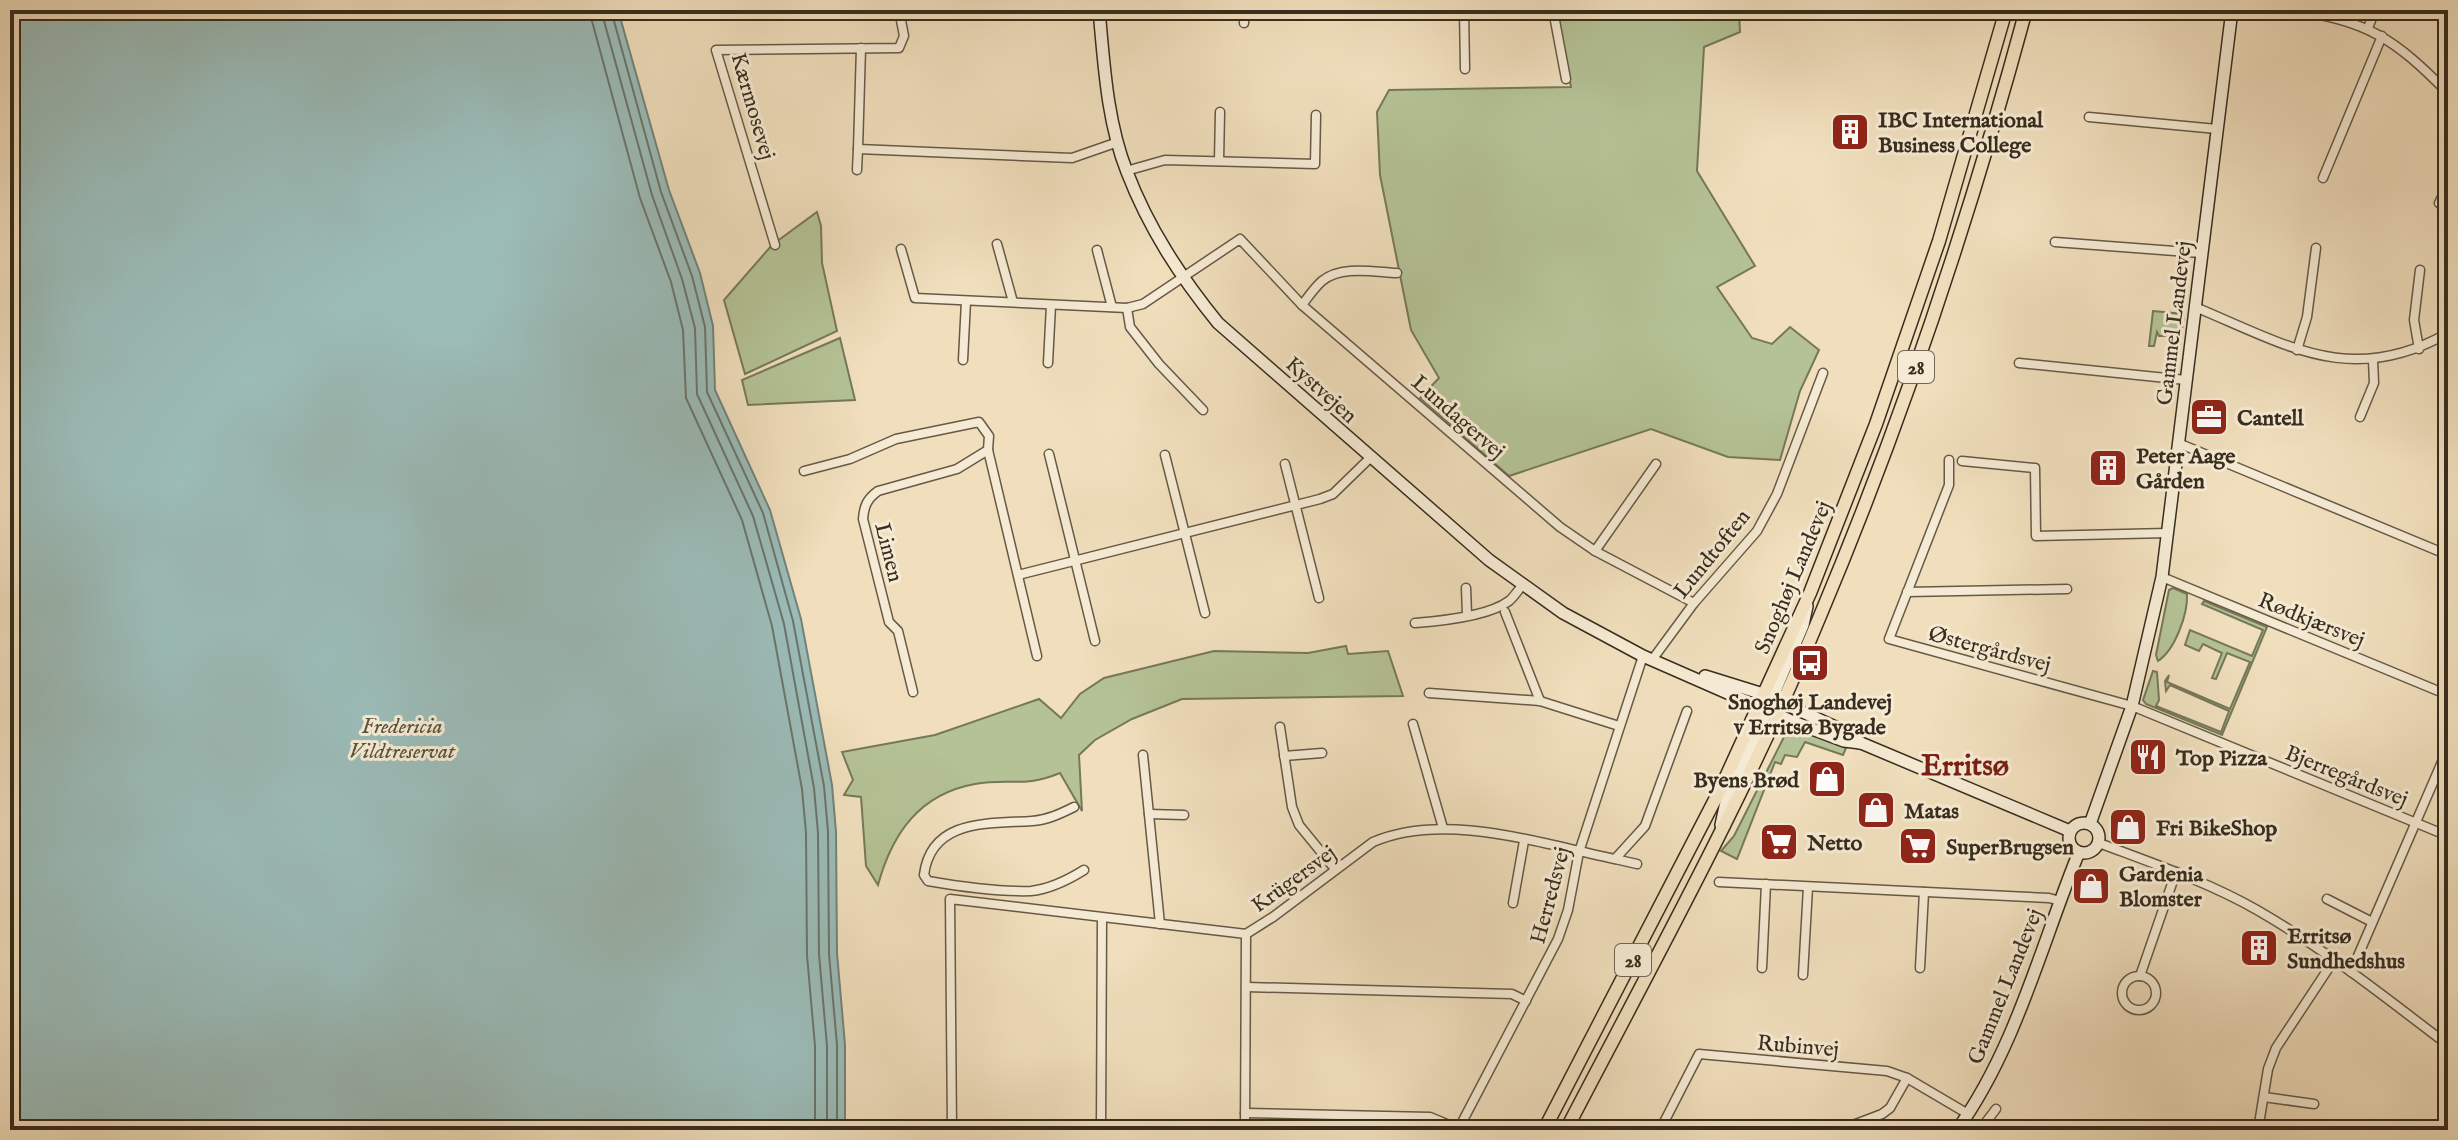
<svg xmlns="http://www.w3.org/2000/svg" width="2458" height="1140" viewBox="0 0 2458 1140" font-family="'IM FELL English',serif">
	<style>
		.green { fill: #b4c295; stroke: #76785a; stroke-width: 2 }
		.water { fill: #9bbbb7; stroke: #73827a; stroke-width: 2 }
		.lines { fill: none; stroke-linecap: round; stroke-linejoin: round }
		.shore { stroke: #6a746a; stroke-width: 2 }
		.street-casing { stroke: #665946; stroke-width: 11 }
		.secondary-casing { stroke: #382d1e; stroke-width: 14 }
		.primary-casing { stroke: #382d1e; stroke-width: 15 }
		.street { stroke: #f5ead3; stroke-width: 8 }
		.secondary { stroke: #f5ead3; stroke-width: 11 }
		.primary { stroke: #f0debc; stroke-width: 12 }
		.labels { text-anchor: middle; stroke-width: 6; stroke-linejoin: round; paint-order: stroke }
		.shield { fill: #f5ead3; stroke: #716654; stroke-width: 2 }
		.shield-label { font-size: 20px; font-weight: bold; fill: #382d1e }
		.street-label { font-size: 22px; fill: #382d1e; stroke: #f5ead3 }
		.poi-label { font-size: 22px; font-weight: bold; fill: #382d1e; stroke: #f5ead3; text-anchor: start }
		.park-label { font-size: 22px; font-style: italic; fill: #57523c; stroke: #f5ead3 }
		.district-label { font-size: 30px; font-weight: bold; fill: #7a1f14; stroke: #f5ead3 }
	</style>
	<rect width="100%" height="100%" fill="#f0debc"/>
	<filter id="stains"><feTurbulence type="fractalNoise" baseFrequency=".0025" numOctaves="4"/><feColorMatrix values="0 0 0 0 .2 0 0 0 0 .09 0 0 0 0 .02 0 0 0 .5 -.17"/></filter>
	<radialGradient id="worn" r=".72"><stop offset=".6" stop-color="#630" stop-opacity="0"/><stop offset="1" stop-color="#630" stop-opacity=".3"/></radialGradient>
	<g class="green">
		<polygon points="1556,10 1739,10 1740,32 1704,47 1697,171 1755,266 1717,287 1752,338 1772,344 1790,327 1819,350 1800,391 1780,460 1728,457 1651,429 1509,476 1420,398 1439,378 1411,330 1380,175 1377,112 1389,90 1571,87"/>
		<polygon points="817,212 821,226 822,263 837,331 745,374 724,300 772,245"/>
		<polygon points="2153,311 2184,314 2177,368 2172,372 2165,371 2167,352 2172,352 2173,336 2159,336 2157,332 2154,346 2149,346"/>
		<polygon points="840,338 855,400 748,405 742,380"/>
		<path d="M 2173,588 L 2187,594 C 2188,614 2175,650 2158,661 L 2156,655 L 2169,590 Z"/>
		<polygon points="2204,601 2267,627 2222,735 2146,704 2143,700 2153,671 2157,672 2159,700 2156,706 2221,732 2229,711 2170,685 2166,691 2165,681 2169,675 2167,682 2230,709 2250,662 2227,653 2216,679 2212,678 2222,653 2203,644 2199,651 2185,645 2190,630 2252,656 2263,630 2202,604"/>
		<path d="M 1346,646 L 1348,654 L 1388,651 L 1403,696 L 1182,699 L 1132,719 L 1095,740 L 1079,755 L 1082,811 L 1060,773 C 1024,788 1010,778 975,784 C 919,794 892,834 878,885 L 866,866 L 861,797 L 844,795 L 853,780 L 842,752 L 935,735 L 1039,699 L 1061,718 L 1080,694 L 1104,678 L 1214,651 L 1308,653 Z"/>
		<polygon points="1787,731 1808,732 1846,748 1843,755 1805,742 1797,757 1785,755 1781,764 1775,762 1737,859 1721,851 1734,836"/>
	</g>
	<polygon class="water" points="10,10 618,10 669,190 700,273 713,326 715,390 770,510 801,619 832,785 836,832 837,953 845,1045 845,1130 10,1130"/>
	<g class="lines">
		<g class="shore">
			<polyline points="589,10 640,198 671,282 683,330 686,398 742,520 772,626 802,789 806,833 807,955 815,1046 815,1130"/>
			<polyline points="601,10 652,195 682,279 695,328 697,394 753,516 784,624 814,788 818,833 819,954 827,1046 827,1130"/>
			<polyline points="611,10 661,192 692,276 705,327 707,392 763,513 793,621 824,786 828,832 829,954 837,1045 837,1130"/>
		</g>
		<g class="street-casing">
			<g id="street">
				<polyline points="1464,10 1465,69"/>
				<polyline points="1553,10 1566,79"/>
				<path d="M 2289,10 C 2366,19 2395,39 2448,93"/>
				<polyline points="1244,23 1245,10"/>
				<polyline points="2368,28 2375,10"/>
				<polyline points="861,48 858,149 1072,158 1118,142"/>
				<polyline points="2089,117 2217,129"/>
				<polyline points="1219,161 1220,112"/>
				<polyline points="857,170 858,149"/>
				<polyline points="1126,171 1165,160 1315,164 1316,115"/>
				<polyline points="2323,178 2382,36"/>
				<polyline points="2439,203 2448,185"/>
				<polyline points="2055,242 2201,253"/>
				<polyline points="997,244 1013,302"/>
				<polyline points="775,245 716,50 899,48 904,36 899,10"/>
				<polyline points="901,249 915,298 1127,308 1143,304 1240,239 1302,305 1560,527 1595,551 1694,603"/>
				<polyline points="1097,250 1112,307"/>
				<path d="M 1302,305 C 1308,297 1315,287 1322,281 C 1341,265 1374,272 1397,273"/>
				<path d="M 2195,307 C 2287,345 2351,388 2448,333"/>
				<polyline points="1127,308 1130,327 1159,364 1203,410"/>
				<polyline points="2419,349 2414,320 2420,270"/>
				<polyline points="2297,350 2307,317 2316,248"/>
				<polyline points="963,360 966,301"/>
				<polyline points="1048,363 1051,305"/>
				<polyline points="2019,363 2186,380"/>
				<polyline points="2360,417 2374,383 2373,360"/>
				<polyline points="2178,443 2448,555"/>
				<polyline points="1049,454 1095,641"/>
				<polyline points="1165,455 1205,613"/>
				<polyline points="1949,460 1949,485 1889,639 2132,706 2448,836"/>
				<polyline points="1962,461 2035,468 2036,536 2168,533"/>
				<polyline points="1285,464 1319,598"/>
				<polyline points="804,471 850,459 896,439 979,422 989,436 988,450 1037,656"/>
				<polyline points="1595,551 1656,464"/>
				<polyline points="1018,575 1320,499 1333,494 1370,458"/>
				<polyline points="2162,577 2448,695"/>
				<polyline points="1466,588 1467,614"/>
				<polyline points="1907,592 2067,589"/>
				<polyline points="1505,612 1540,701"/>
				<path d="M 1415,623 C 1441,621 1489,616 1509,601 C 1514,597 1518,590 1522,586"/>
				<polyline points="1652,660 1694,603 1757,531 1777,494 1823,373"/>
				<path d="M 913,692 L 898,631 L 889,622 L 863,519 C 864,506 867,499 878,491 L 957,469 L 988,450"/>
				<polyline points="1429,693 1540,701 1619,726"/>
				<polyline points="1413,724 1443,828"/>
				<polyline points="1280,727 1292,807 1299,825 1335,869"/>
				<polyline points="1143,755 1160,924"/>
				<polyline points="1284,756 1322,753"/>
				<path d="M 1074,807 C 1060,814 1047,820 1032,821 C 990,824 931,818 924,875 L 928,881 C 957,886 1001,892 1031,891 C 1050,889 1068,880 1084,870"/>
				<polyline points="1149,814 1184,815"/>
				<path d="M 2099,843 C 2152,863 2208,882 2257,910 C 2325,949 2386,998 2448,1045"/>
				<polyline points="1615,859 1637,864"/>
				<polyline points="1719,882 2049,898 2060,901"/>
				<polyline points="2327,899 2372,922"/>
				<polyline points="1513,903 1524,841"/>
				<polyline points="1762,968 1766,884"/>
				<polyline points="1920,968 1924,892"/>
				<polyline points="2351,972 2448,748"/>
				<polyline points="1803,975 1808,887"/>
				<polyline points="2140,976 2176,872"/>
				<circle cx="2139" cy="993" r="17"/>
				<polyline points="1247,987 1512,994 1526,1001"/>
				<polyline points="2264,1097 2314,1104"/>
				<polyline points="1245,1113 1430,1117 1459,1129"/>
				<path d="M 952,1130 L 950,899 L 1246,934 L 1273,917 L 1373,842 C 1445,811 1541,844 1615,859 L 1645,826 L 1687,711"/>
				<polyline points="1101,1130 1102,918"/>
				<polyline points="1245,1130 1246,934"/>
				<polyline points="1458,1130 1558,939 1568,910 1579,852 1643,656"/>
				<polyline points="1660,1130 1699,1054 1887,1071 1907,1078 1968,1114"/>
				<polyline points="1840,1130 1882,1114 1890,1108 1907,1078"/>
				<polyline points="1980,1130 1996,1109"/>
				<polyline points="2258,1130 2268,1069 2276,1048 2334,960"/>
			</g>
		</g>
		<g class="secondary-casing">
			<g id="secondary">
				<path d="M 1099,10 C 1104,64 1107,122 1127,172 C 1149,229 1180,276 1218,323 L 1489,560 L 1563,613 L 1643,656 L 1796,723 L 1844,741 L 1861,743 L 2070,831"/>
				<polyline points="1705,676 1763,694 1851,734 1860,743"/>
				<polyline points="1773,702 1772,698 1803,625 1807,606"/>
				<circle cx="2084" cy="838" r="15"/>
				<polyline points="2090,824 2132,706 2162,577 2232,10"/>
				<polyline points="1721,825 1726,802 1768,710 1766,704"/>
				<path d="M 1957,1130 C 2016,1048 2041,945 2079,852"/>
			</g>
		</g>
		<g class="primary-casing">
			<g id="primary">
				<polyline points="1544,1130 1720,790 1810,593 1876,424 1939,241 2006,10"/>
				<path d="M 1566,1130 C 1654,961 1747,793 1820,616 C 1903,419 1970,217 2026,10"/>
			</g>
		</g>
		<use href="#street" class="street"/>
		<use href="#secondary" class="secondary"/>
		<use href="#primary" class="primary"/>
	</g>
	<defs>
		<g id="building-square" transform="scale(2)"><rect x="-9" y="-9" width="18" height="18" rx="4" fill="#8f2418" stroke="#f5ead3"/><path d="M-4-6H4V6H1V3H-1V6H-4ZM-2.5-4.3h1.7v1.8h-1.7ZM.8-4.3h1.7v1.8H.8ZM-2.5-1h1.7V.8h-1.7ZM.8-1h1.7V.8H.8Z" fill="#fff"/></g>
		<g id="office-square" transform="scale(2)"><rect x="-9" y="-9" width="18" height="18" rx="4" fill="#8f2418" stroke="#f5ead3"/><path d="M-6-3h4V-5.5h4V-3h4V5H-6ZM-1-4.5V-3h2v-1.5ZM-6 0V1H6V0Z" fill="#fff"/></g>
		<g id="bus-square" transform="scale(2)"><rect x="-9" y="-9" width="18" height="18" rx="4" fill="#8f2418" stroke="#f5ead3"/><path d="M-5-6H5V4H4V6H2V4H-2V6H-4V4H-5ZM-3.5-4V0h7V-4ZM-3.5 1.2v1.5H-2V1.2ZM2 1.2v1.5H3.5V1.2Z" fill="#fff"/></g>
		<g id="restaurant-square" transform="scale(2)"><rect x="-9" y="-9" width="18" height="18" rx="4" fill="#8f2418" stroke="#f5ead3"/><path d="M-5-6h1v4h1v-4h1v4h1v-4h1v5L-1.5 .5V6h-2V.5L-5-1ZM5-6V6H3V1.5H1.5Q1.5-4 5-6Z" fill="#fff"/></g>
		<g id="shop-square" transform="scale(2)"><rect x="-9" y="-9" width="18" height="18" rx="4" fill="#8f2418" stroke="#f5ead3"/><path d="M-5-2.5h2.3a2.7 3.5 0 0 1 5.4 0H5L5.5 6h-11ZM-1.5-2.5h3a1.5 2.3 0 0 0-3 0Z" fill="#fff"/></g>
		<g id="supermarket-square" transform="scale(2)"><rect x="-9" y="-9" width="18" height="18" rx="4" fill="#8f2418" stroke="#f5ead3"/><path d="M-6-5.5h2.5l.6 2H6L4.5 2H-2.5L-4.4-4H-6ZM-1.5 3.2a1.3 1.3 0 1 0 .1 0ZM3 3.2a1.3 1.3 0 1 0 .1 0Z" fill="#fff"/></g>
	</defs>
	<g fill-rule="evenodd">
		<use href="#building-square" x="1850" y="132"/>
		<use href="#office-square" x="2209" y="417"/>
		<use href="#building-square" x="2108" y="468"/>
		<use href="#bus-square" x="1810" y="663"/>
		<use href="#restaurant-square" x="2148" y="757"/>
		<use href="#shop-square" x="1827" y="779"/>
		<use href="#shop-square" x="1876" y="810"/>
		<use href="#shop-square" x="2128" y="827"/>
		<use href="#supermarket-square" x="1779" y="842"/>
		<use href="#supermarket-square" x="1918" y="846"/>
		<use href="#shop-square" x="2091" y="886"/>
		<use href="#building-square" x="2259" y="948"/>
	</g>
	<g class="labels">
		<g class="shield">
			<rect x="1898" y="351" width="36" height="32" rx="6"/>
			<rect x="1615" y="944" width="36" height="32" rx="6"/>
		</g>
		<g class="shield-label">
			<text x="1916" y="374">28</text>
			<text x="1633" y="967">28</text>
		</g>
		<g class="street-label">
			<text transform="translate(754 106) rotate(74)" y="8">Kærmosevej</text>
			<text transform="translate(2173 323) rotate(-83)" y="8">Gammel Landevej</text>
			<text transform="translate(1322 389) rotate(42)" y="8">Kystvejen</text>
			<text transform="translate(1459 416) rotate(41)" y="8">Lundagervej</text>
			<text transform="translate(890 552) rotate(76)" y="8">Limen</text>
			<text transform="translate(1711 553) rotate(-51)" y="8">Lundtoften</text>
			<text transform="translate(1792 577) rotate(-67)" y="8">Snoghøj Landevej</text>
			<text transform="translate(2312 619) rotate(22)" y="8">Rødkjærsvej</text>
			<text transform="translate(1990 648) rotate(15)" y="8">Østergårdsvej</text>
			<text transform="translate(2347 775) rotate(22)" y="8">Bjerregårdsvej</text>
			<text transform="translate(1293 878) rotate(-36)" y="8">Krügersvej</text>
			<text transform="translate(1549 895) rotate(-75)" y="8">Herredsvej</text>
			<text transform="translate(2004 986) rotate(-68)" y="8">Gammel Landevej</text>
			<text transform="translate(1798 1045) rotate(5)" y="8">Rubinvej</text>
		</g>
		<g class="poi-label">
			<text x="1878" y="127">IBC International<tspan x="1878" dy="25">Business College</tspan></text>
			<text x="2237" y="425">Cantell</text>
			<text x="2136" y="463">Peter Aage<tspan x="2136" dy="25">Gården</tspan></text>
			<text x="1810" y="709" text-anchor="middle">Snoghøj Landevej<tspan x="1810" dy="25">v Erritsø Bygade</tspan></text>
			<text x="2176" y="765">Top Pizza</text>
			<text x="1799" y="787" text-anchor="end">Byens Brød</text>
			<text x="1904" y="818">Matas</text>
			<text x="2156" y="835">Fri BikeShop</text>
			<text x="1807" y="850">Netto</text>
			<text x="1946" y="854">SuperBrugsen</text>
			<text x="2119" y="881">Gardenia<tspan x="2119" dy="25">Blomster</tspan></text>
			<text x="2287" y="943">Erritsø<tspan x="2287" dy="25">Sundhedshus</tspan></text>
		</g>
		<g class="park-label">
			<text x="402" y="733">Fredericia<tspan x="402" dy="25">Vildtreservat</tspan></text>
		</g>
		<g class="district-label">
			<text x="1965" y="775">Erritsø</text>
		</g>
	</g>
	<rect width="2458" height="1140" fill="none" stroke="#f0debc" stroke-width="40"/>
	<rect x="12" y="12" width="2434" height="1116" fill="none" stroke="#382d1e" stroke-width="4"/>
	<rect x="20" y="20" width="2418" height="1100" fill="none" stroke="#382d1e" stroke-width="2"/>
	<rect width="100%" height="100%" filter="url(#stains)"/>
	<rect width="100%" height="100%" fill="url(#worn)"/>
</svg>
